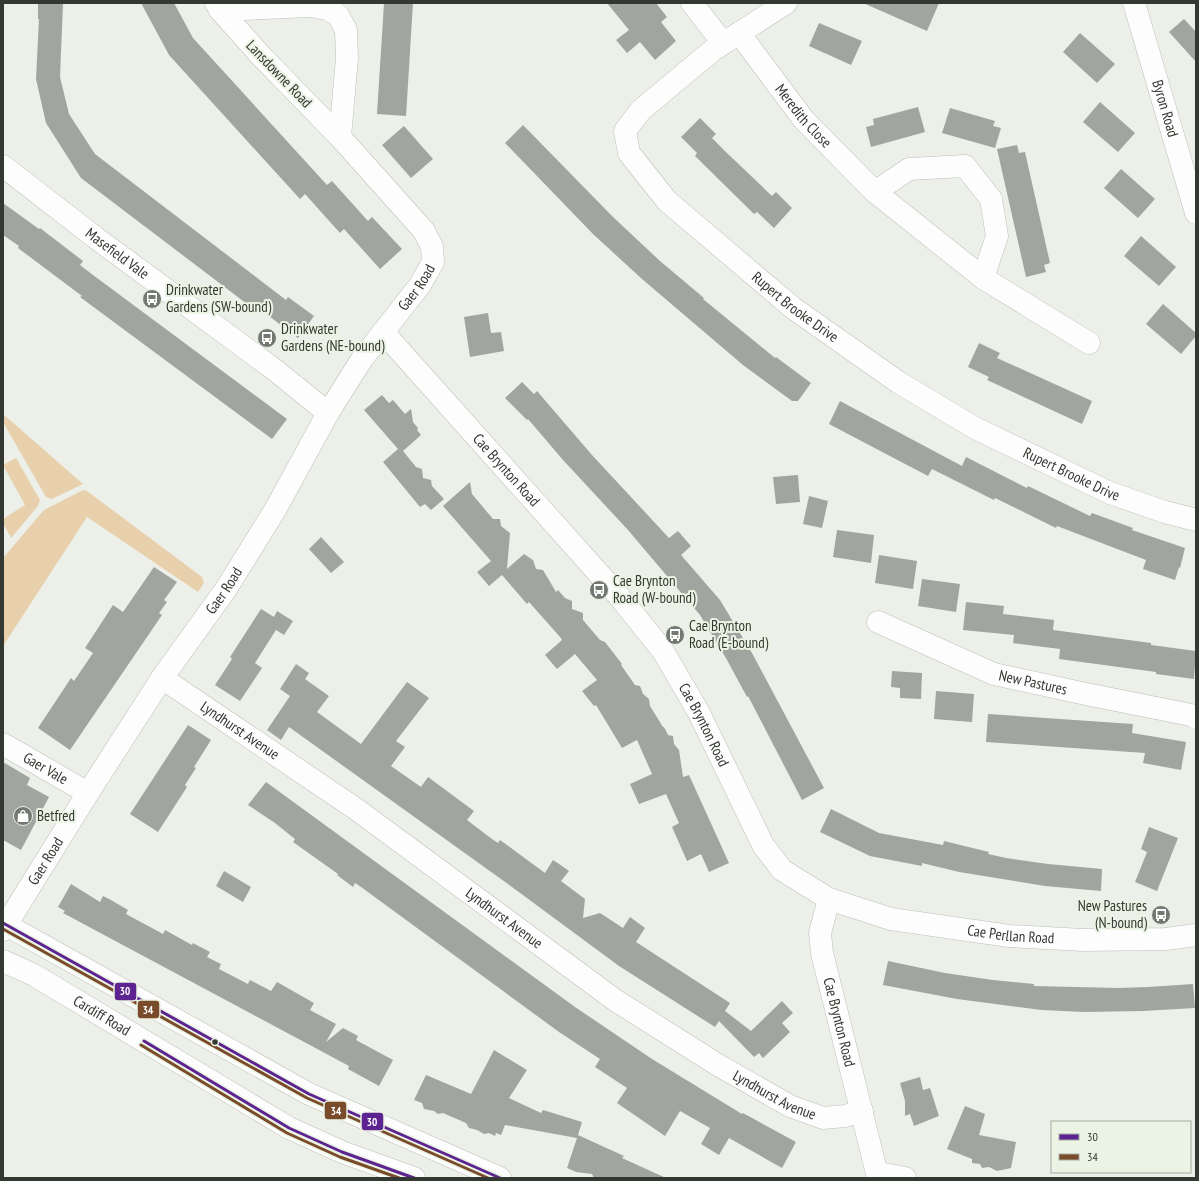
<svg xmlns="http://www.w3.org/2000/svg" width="1199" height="1181" viewBox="0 0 1199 1181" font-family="'PT Sans Narrow',sans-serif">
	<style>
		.green { fill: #e9d0ac }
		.building { fill: #a1a5a0 }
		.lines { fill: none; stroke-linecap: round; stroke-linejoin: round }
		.minor-casing { stroke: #bcc0b9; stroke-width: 23 }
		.major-casing { stroke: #bcc0b9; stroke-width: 23 }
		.minor { stroke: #fcfdfc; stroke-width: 22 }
		.major { stroke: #fcfdfc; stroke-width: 22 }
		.bus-1-casing { stroke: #ebf4e4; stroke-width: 6 }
		.bus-2-casing { stroke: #ebf4e4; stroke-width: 6 }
		.bus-1 { stroke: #5d2491; stroke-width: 3 }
		.bus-2 { stroke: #7a4b2a; stroke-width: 3 }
		.bus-dot { fill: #343832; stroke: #ebf4e4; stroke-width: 1.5 }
		.labels { text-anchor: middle; stroke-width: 4; stroke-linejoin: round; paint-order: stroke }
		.street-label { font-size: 15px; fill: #343832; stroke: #ebf4e4 }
		.poi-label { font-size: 15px; fill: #343832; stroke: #ebf4e4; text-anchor: start }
		.line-badge { stroke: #ebf4e4; stroke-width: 1.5 }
		.badge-label { font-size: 11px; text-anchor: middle; font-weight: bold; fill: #fff }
	</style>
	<rect width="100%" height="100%" fill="#ecf0e8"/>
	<g class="green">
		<polygon points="3,414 83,484 52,499 46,497 3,422"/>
		<polygon points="16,458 40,500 38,506 11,538 3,523 3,519 25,505 3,465"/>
		<polygon points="83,490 87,491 202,577 204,583 198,592 87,517 3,646 3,558 44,510"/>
	</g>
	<g class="building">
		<polygon points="38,3 63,3 60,77 69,114 95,154 286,300 288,297 314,316 298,338 253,304 251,307 81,178 46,123 36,79 39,19 38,19"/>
		<polygon points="141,3 174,3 193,38 327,185 332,181 368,221 372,217 402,249 380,269 344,229 340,233 305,194 300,199 169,55"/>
		<polygon points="384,3 413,3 406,116 377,114"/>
		<polygon points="607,3 656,3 667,17 661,22 676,41 655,60 640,42 627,53 616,40 629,30"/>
		<polygon points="863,3 939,3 927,31"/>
		<polygon points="1184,19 1196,32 1196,62 1169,32"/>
		<polygon points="819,23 862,41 851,65 809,46"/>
		<polygon points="1080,33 1115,64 1097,83 1063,52"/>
		<polygon points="1100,102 1135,133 1118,152 1083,122"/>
		<polygon points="918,107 925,132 871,147 866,127 874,125 873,119"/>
		<polygon points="950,108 995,121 993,126 1001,128 995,148 942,133"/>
		<polygon points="700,118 716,134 712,138 727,153 772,196 776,192 792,208 774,228 757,212 754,214 695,156 697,153 681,137"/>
		<polygon points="523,125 613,217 660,261 704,298 703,299 775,358 776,357 811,383 798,401 792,401 743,365 642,279 593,234 505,143"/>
		<polygon points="404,126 433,159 411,178 382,145"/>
		<polygon points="1017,145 1019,153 1025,152 1050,263 1044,265 1046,272 1026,277 997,149"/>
		<polygon points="1121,169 1155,199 1138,218 1104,188"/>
		<polygon points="3,203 39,229 40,228 83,261 80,265 93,275 287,419 272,439 80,297 82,296 18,248 19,246 3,235"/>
		<polygon points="1141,236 1176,267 1159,286 1124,256"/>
		<polygon points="1163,304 1196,333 1196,336 1181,354 1146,324"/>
		<polygon points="488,313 491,333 501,332 504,351 470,357 464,317"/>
		<polygon points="979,343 1000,353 997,358 1092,401 1082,424 987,380 989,377 968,367"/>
		<polygon points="522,382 534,394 537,391 592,455 669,538 678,531 691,546 681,555 720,600 752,653 824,788 802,800 748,696 747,697 727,660 700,615 628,530 563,460 528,419 527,420 505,398"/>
		<polygon points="382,395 389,403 393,400 405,414 411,409 413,422 418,428 417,430 421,435 403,451 416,467 422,469 423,478 431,480 432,486 444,499 431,510 425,504 420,507 383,462 398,449 364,410"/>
		<polygon points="840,401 962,466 966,457 1027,488 1028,486 1090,516 1092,513 1133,528 1132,530 1185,548 1180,568 1179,567 1175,580 1143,569 1146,560 1057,526 1056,528 995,498 994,500 932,469 928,476 848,434 829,424"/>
		<polygon points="798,475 800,502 776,504 773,477"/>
		<polygon points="470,482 472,494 493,519 500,519 501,526 510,533 507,569 524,554 533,560 536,569 543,570 556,592 558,590 565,598 572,601 572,609 583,613 583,620 600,640 605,642 622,664 621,665 635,685 640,686 643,694 649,699 650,706 663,727 664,727 668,735 673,736 674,744 679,750 683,777 689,775 729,863 709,872 701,854 687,861 672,827 679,823 666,794 639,804 630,784 652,774 637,740 622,748 596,705 594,706 582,691 597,680 575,654 557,669 545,655 562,640 560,637 529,602 527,604 502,575 489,586 477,572 491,561 443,506"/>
		<polygon points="809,496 828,501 822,528 803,524"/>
		<polygon points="837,530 874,535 871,563 833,557"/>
		<polygon points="321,537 344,562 331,573 309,549"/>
		<polygon points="879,555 917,561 913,589 875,583"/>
		<polygon points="154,567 177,582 164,600 167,602 159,613 162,615 70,750 38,728 71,678 74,681 93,653 85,648 113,605 123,612"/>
		<polygon points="922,579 960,584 956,612 918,606"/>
		<polygon points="966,602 1004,606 1003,614 1054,620 1053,630 1151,643 1151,645 1196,651 1194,679 1156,674 1156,672 1059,659 1060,649 1013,643 1014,635 963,630"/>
		<polygon points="261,609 274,617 277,611 293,621 284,635 276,630 255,663 262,668 240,701 215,685 232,659 230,657"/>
		<polygon points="296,664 309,673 305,679 329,696 317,712 361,744 407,682 429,698 396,741 405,747 391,766 421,787 428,777 474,811 467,820 492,839 498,843 500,840 545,873 553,860 562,866 569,871 561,881 585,899 583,918 600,913 623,928 630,917 645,928 636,942 730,1003 725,1011 751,1031 782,1001 793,1013 782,1023 790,1032 763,1058 759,1053 754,1057 719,1021 715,1027 619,966 512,887 289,727 281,740 267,730 290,696 280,689"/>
		<polygon points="892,671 922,673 921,699 900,698 900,688 891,687"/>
		<polygon points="936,691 974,694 972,722 934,719"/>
		<polygon points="988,714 1133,724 1132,733 1186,742 1181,770 1143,763 1145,753 986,742"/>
		<polygon points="188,725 211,740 194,767 196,768 185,785 187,787 158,832 130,814"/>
		<polygon points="3,762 30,778 27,785 49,797 21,850 3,840"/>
		<polygon points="266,782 575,1007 652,1059 742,1114 743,1113 796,1142 782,1168 729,1138 719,1155 701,1144 710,1128 680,1111 665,1136 617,1103 627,1088 595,1067 600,1059 559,1032 361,887 355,883 353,887 337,875 338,874 293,842 295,839 275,823 248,805"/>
		<polygon points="831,809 879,833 943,845 944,841 989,852 988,854 1006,858 1048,864 1102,869 1101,891 1045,886 959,872 922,863 922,866 870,856 820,832"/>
		<polygon points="1149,827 1178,838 1157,891 1135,882 1147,852 1141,849"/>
		<polygon points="224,871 251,887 243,902 216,886"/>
		<polygon points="71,884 100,902 103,896 111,900 128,910 126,914 163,934 165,930 192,945 193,943 210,952 207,957 221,964 219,969 248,984 250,980 271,991 277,982 314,1003 310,1010 336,1024 326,1042 343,1028 358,1036 356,1040 393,1060 379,1086 348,1069 349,1066 63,913 65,911 58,907"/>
		<polygon points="888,961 945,973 993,980 1034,984 1034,986 1118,988 1148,987 1193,984 1195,1008 1143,1011 1084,1012 1042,1010 957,999 883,985"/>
		<polygon points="494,1050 527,1070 509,1098 541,1113 543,1110 582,1122 578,1135 624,1156 622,1158 666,1178 594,1178 592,1174 576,1172 567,1168 577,1138 505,1125 501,1135 496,1133 495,1136 489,1133 484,1134 477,1130 469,1128 466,1123 443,1113 438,1114 434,1111 424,1109 422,1103 414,1100 426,1075 471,1094"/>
		<polygon points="920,1077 923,1090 930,1088 939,1116 914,1126 910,1114 905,1116 905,1101 900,1083"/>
		<polygon points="965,1106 985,1114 979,1135 1016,1142 1011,1168 997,1171 989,1167 982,1168 980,1164 972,1163 972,1159 947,1149"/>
	</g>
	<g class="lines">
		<g class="minor-casing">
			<g id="minor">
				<polyline points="692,3 723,43"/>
				<path id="s1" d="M 786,3 L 713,50 L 641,110 L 625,131 L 629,153 L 667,201 L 793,308 L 898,382 L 975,428 L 1110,493 L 1165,512 L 1196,520"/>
				<path id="s2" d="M 1134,3 L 1196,213"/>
				<polyline points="220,10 310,6 327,9 338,15 346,30 347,58 340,137"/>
				<path id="s3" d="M 739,33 L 804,120 L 875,192 L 983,278 L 1089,343"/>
				<path id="s4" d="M 3,166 L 96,238 L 275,370 L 328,413"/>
				<polyline points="875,192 909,169 965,166 991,199 997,236 983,278"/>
				<path id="s5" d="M 383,332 L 618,595 L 663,651 L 699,713 L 763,845 L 782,870 L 829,899 L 820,933 L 822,953 L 878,1178"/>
				<path id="s6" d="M 878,622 L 994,674 L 1086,694 L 1191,715 L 1196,718"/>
				<path id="s7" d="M 162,678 L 356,809 L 615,1000 L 718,1065 L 790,1106 L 823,1118 L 845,1116 L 862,1111"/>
				<path id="s8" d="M 3,744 L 88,793"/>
				<path id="s9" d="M 829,899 L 891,919 L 1009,936 L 1083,940 L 1166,939 L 1196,935"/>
				<path id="s10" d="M 3,930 L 88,793 L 162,678 L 226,589 L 275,510 L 328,413 L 362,359 L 420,285 L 433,262 L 432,247 L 424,231 L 340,137 L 261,56 L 220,10 L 216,3"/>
				<polyline points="878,1173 905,1178"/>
			</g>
		</g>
		<g class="major-casing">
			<g id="major">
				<polyline points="3,923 309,1094 500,1178"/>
				<path id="s11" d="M 3,961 L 34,975 L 289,1128 L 342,1152 L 414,1178"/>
			</g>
		</g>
		<use href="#minor" class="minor"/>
		<use href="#major" class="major"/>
		<g class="bus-1-casing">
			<g id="bus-1">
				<polyline points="3,923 309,1094 500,1178"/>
				<polyline points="144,1041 289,1128 342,1152 414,1178"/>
			</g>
		</g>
		<g class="bus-2-casing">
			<g id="bus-2">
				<polyline points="3,929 307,1098 488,1178"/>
				<polyline points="141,1045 287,1133 340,1157 399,1178"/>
			</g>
		</g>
		<use href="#bus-1" class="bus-1"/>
		<use href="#bus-2" class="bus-2"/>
	</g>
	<defs>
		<g id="bus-disc" transform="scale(1)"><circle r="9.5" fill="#747872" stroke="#ebf4e4"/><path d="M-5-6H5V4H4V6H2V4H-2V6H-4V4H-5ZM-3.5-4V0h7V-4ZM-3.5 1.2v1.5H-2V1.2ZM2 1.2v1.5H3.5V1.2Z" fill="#fff"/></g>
		<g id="shop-disc" transform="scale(1)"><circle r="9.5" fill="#747872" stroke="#ebf4e4"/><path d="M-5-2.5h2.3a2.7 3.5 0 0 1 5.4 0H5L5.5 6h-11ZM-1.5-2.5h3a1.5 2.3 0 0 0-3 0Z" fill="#fff"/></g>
	</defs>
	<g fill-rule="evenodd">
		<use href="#bus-disc" x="152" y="299"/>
		<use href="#bus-disc" x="267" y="338"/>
		<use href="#bus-disc" x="599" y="590"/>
		<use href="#bus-disc" x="675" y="635"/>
		<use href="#shop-disc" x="23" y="816"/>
		<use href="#bus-disc" x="1161" y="915"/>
	</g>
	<circle class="bus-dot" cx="215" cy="1042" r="3.5"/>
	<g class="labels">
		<g class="street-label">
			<text transform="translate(279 74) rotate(46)" y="5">Lansdowne Road</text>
			<text dy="5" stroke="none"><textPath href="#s2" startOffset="110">Byron Road</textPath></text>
			<text dy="5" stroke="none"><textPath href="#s3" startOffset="105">Meredith Close</textPath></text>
			<text dy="5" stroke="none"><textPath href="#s4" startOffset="144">Masefield Vale</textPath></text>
			<text dy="5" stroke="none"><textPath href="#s10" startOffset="765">Gaer Road</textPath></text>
			<text dy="5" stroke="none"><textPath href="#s1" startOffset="457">Rupert Brooke Drive</textPath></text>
			<text dy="5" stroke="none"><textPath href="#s5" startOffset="185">Cae Brynton Road</textPath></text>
			<text dy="5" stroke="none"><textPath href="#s1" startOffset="781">Rupert Brooke Drive</textPath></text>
			<text dy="5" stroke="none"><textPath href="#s10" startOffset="405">Gaer Road</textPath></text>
			<text dy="5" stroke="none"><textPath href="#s6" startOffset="167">New Pastures</textPath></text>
			<text dy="5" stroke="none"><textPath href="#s5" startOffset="509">Cae Brynton Road</textPath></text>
			<text dy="5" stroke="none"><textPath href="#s7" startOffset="94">Lyndhurst Avenue</textPath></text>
			<text dy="5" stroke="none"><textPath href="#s8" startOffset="49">Gaer Vale</textPath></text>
			<text dy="5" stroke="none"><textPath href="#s10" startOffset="81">Gaer Road</textPath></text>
			<text dy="5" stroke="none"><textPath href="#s7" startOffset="418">Lyndhurst Avenue</textPath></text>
			<text dy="5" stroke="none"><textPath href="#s9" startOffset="186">Cae Perllan Road</textPath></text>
			<text dy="5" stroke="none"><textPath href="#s11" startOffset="113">Cardiff Road</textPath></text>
			<text dy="5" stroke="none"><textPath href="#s5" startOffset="856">Cae Brynton Road</textPath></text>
			<text dy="5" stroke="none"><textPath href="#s7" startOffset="742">Lyndhurst Avenue</textPath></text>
		</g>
		<g class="poi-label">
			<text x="166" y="295">Drinkwater<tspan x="166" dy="17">Gardens (SW-bound)</tspan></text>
			<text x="281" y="334">Drinkwater<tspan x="281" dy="17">Gardens (NE-bound)</tspan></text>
			<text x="613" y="586">Cae Brynton<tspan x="613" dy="17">Road (W-bound)</tspan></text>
			<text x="689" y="631">Cae Brynton<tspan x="689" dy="17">Road (E-bound)</tspan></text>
			<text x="37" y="821">Betfred</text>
			<text x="1147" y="911" text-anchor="end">New Pastures<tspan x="1147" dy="17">(N-bound)</tspan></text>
		</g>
	</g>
	<g class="line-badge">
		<rect x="114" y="982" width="23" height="19" rx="4" fill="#5d2491"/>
		<rect x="137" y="1000" width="23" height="19" rx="4" fill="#7a4b2a"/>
		<rect x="324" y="1101" width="23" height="19" rx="4" fill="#7a4b2a"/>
		<rect x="361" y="1112" width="23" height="19" rx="4" fill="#5d2491"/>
	</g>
	<g class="badge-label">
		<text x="125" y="995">30</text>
		<text x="148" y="1014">34</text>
		<text x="336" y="1115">34</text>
		<text x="372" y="1126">30</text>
	</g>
	<rect width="1199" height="1181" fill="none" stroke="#343832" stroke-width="8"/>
	<rect x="1051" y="1121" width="140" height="52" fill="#ebf4e4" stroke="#a2a99d"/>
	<rect x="1059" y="1134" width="20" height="6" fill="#5d2491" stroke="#a2a99d"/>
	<text x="1087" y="1141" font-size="12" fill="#343832">30</text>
	<rect x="1059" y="1154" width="20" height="6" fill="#7a4b2a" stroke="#a2a99d"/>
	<text x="1087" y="1161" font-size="12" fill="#343832">34</text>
</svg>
